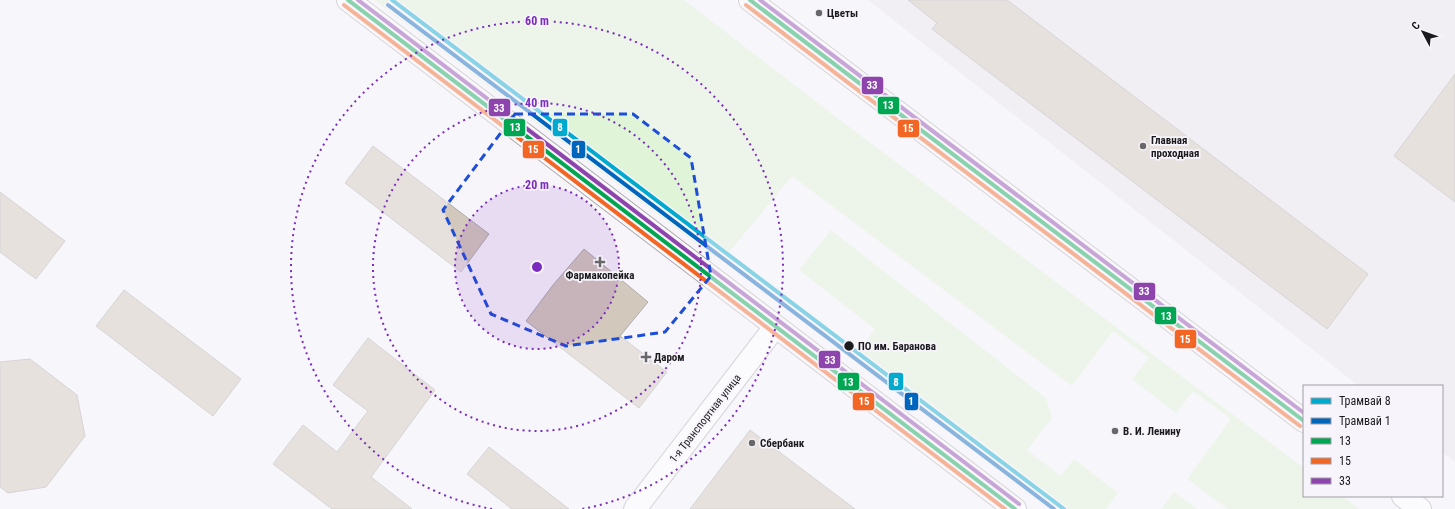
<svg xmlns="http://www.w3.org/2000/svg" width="1455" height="509" viewBox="0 0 1455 509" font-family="'Roboto Condensed',sans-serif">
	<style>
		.built { fill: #e9e6ee }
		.green { fill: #e0f4d7 }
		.building { fill: #d2c8bb; stroke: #adabac }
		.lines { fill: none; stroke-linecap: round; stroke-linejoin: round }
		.tertiary-casing { stroke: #abaaad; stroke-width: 24 }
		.primary-casing { stroke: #abaaad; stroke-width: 24 }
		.tertiary { stroke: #fefefe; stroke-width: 22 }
		.primary { stroke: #fefefe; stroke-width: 22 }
		.bus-1-casing { stroke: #f7f4fb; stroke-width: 7 }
		.bus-2-casing { stroke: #f7f4fb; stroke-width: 7 }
		.bus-3-casing { stroke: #f7f4fb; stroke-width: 7 }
		.bus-1 { stroke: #00a651; stroke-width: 4 }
		.bus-2 { stroke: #f26522; stroke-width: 4 }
		.bus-3 { stroke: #8e44ad; stroke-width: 4 }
		.tram-1-casing { stroke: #f7f4fb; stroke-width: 7 }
		.tram-2-casing { stroke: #f7f4fb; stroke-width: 7 }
		.tram-1 { stroke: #00a9ce; stroke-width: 4 }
		.tram-2 { stroke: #0065bd; stroke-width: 4 }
		.marked { fill: none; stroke: #1d4ed8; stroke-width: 3; stroke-dasharray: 8 5; stroke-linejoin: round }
		.ring { fill: none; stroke: #7b2cbf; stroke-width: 2; stroke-dasharray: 2 4 }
		.poi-dot { fill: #68676a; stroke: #f7f4fb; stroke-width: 1.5 }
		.stop-dot { fill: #1b1a1c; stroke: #f7f4fb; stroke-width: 1.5 }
		.labels { text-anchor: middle; stroke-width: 3.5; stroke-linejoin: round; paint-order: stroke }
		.poi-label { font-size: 11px; font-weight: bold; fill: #1b1a1c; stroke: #f7f4fb; text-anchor: start }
		.stop-label { font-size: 11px; font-weight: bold; fill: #1b1a1c; stroke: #f7f4fb; text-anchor: start }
		.street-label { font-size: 11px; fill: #1b1a1c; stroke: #f7f4fb }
		.centre { fill: #7b2cbf; stroke: #f7f4fb; stroke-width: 2 }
		.ring-label { font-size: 12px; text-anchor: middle; font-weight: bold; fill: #7b2cbf; stroke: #f7f4fb; stroke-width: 3.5; stroke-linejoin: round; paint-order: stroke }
		.line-badge { stroke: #f7f4fb; stroke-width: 1.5 }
		.badge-label { font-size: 11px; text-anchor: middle; font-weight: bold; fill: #fff }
	</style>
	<rect width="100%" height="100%" fill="#f7f5fa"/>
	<polygon class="built" points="868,0 1455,0 1455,462 1442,452 1442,386 1359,386"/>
	<g class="green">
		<polygon points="374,0 684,0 836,117 1304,468 1304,496 1342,496 1359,509 1228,509 1187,479 1231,419 1193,391 1176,413 1132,379 1149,358 1113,331 1072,386 792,176 721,262"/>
		<polygon points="831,230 1046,398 1052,418 1027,450 1061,476 1074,459 1118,493 1106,509 1055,509 856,354 875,329 799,270"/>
		<polygon points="1174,492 1197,509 1161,509"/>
	</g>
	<g class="building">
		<polygon points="908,0 1007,0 1368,274 1327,329 932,29 937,23"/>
		<polygon points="1455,74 1455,202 1394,156"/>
		<polygon points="373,146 489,234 461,272 345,183"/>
		<polygon points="0,192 65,241 36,279 0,252"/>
		<polygon points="584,249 648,302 620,336 667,372 639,408 526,321 553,285"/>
		<polygon points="124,290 241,379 213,416 96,326"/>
		<polygon points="368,338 435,390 371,477 412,509 332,509 273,464 303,425 337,452 368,411 333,385"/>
		<polygon points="30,359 77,395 85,436 46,487 8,493 0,487 0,362"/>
		<polygon points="750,430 782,454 855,509 690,509"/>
		<polygon points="489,447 569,509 512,509 467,474"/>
	</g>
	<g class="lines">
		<g class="tertiary-casing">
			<polyline id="tertiary" points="635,509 775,327"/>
		</g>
		<g class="primary-casing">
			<g id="primary">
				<polyline points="348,0 1015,509"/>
				<polyline points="750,0 1304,421"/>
				<polyline points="1403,496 1420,509"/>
			</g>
		</g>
		<use href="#tertiary" class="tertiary"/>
		<use href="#primary" class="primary"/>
		<g class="bus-1-casing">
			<g id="bus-1">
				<polyline points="348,0 1015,509"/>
				<polyline points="750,0 1304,421"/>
			</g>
		</g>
		<g class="bus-2-casing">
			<g id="bus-2">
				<polyline points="344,5 1005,509"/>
				<polyline points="746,5 1300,426"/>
			</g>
		</g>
		<g class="bus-3-casing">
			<g id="bus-3">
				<polyline points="358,0 1019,504"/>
				<polyline points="760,0 1304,413"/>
			</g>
		</g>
		<use href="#bus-1" class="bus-1"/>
		<use href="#bus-2" class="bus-2"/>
		<use href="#bus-3" class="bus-3"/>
		<g class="tram-1-casing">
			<polyline id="tram-1" points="392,0 1064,509"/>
		</g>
		<g class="tram-2-casing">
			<polyline id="tram-2" points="388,5 1054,509"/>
		</g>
		<use href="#tram-1" class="tram-1"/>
		<use href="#tram-2" class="tram-2"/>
	</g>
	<path d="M0 0H1455V509H0ZM 515,114 L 633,114 L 691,158 L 711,276 L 665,332 L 566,346 L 491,314 L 443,210 Z" fill="#f7f5fa" fill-opacity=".55" fill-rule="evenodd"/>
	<path class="marked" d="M 515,114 L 633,114 L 691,158 L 711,276 L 665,332 L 566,346 L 491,314 L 443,210 Z"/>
	<circle cx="537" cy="267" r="82" fill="#7b2cbf" fill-opacity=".12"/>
	<g class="ring">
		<circle cx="537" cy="267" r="82"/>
		<circle cx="537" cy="267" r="164"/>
		<path d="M492 509A246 246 0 1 1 582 509"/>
	</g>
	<g class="poi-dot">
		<circle cx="819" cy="13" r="4"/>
		<circle cx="1143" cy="146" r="4"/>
		<path d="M598 256h4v4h4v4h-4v4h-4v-4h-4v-4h4z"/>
		<path d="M644 351h4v4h4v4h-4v4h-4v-4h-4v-4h4z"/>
		<circle cx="1115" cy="431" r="4"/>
		<circle cx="752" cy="443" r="4"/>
	</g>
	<circle class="stop-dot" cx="849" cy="346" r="5.5"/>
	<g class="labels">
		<g class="poi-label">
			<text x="827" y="17">Цветы</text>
			<text x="1151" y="144">Главная<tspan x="1151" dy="13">проходная</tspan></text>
			<text x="600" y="279" text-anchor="middle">Фармакопейка</text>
			<text x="654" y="361">Даром</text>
			<text x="1123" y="435">В. И. Ленину</text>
			<text x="760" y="447">Сбербанк</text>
		</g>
		<g class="stop-label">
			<text x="858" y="350">ПО им. Баранова</text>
		</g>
		<g class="street-label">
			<text transform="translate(705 418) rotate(-52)" y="4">1-я Транспортная улица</text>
		</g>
	</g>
	<circle cx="537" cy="267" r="6" class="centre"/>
	<g class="ring-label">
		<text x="537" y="25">60 m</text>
		<text x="537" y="107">40 m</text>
		<text x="537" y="189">20 m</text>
	</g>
	<g class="line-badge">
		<rect x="861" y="76" width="23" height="19" rx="4" fill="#8e44ad"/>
		<rect x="877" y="96" width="23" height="19" rx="4" fill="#00a651"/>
		<rect x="488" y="98" width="23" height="19" rx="4" fill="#8e44ad"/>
		<rect x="503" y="118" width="23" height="19" rx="4" fill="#00a651"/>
		<rect x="552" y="118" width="16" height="19" rx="4" fill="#00a9ce"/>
		<rect x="897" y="119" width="23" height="19" rx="4" fill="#f26522"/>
		<rect x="571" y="140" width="15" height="19" rx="4" fill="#0065bd"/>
		<rect x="522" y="140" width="23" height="19" rx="4" fill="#f26522"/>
		<rect x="1133" y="282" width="23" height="19" rx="4" fill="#8e44ad"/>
		<rect x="1154" y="306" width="23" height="19" rx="4" fill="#00a651"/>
		<rect x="1174" y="329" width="23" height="20" rx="4" fill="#f26522"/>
		<rect x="818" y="350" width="23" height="19" rx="4" fill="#8e44ad"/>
		<rect x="837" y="372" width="23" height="19" rx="4" fill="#00a651"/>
		<rect x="888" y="372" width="16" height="19" rx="4" fill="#00a9ce"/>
		<rect x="904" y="392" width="15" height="19" rx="4" fill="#0065bd"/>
		<rect x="852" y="392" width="23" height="19" rx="4" fill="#f26522"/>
	</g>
	<g class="badge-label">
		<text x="872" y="89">33</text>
		<text x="888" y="109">13</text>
		<text x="499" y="112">33</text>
		<text x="515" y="131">13</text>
		<text x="560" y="131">8</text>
		<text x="908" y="132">15</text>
		<text x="578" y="153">1</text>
		<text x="533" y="153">15</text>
		<text x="1144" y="295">33</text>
		<text x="1166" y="320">13</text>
		<text x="1185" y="343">15</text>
		<text x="830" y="364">33</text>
		<text x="848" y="386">13</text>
		<text x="896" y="386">8</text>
		<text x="911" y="405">1</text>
		<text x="864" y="405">15</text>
	</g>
	<rect x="1303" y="385" width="140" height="112" fill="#f7f4fb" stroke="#9f9da2"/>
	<rect x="1311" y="398" width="20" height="6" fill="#00a9ce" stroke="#9f9da2"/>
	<text x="1339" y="405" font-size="12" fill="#1b1a1c">Трамвай 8</text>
	<rect x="1311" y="418" width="20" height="6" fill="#0065bd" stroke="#9f9da2"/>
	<text x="1339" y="425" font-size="12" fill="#1b1a1c">Трамвай 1</text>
	<rect x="1311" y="438" width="20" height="6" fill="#00a651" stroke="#9f9da2"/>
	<text x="1339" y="445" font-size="12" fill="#1b1a1c">13</text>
	<rect x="1311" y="458" width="20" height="6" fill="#f26522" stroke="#9f9da2"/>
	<text x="1339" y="465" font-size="12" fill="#1b1a1c">15</text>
	<rect x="1311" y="478" width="20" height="6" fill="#8e44ad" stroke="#9f9da2"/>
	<text x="1339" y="485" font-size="12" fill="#1b1a1c">33</text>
	<g transform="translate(1423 32) rotate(311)" stroke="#f7f4fb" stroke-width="3" paint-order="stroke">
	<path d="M0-3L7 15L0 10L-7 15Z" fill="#1b1a1c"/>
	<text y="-6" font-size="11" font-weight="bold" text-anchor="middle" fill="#1b1a1c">С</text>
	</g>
</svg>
